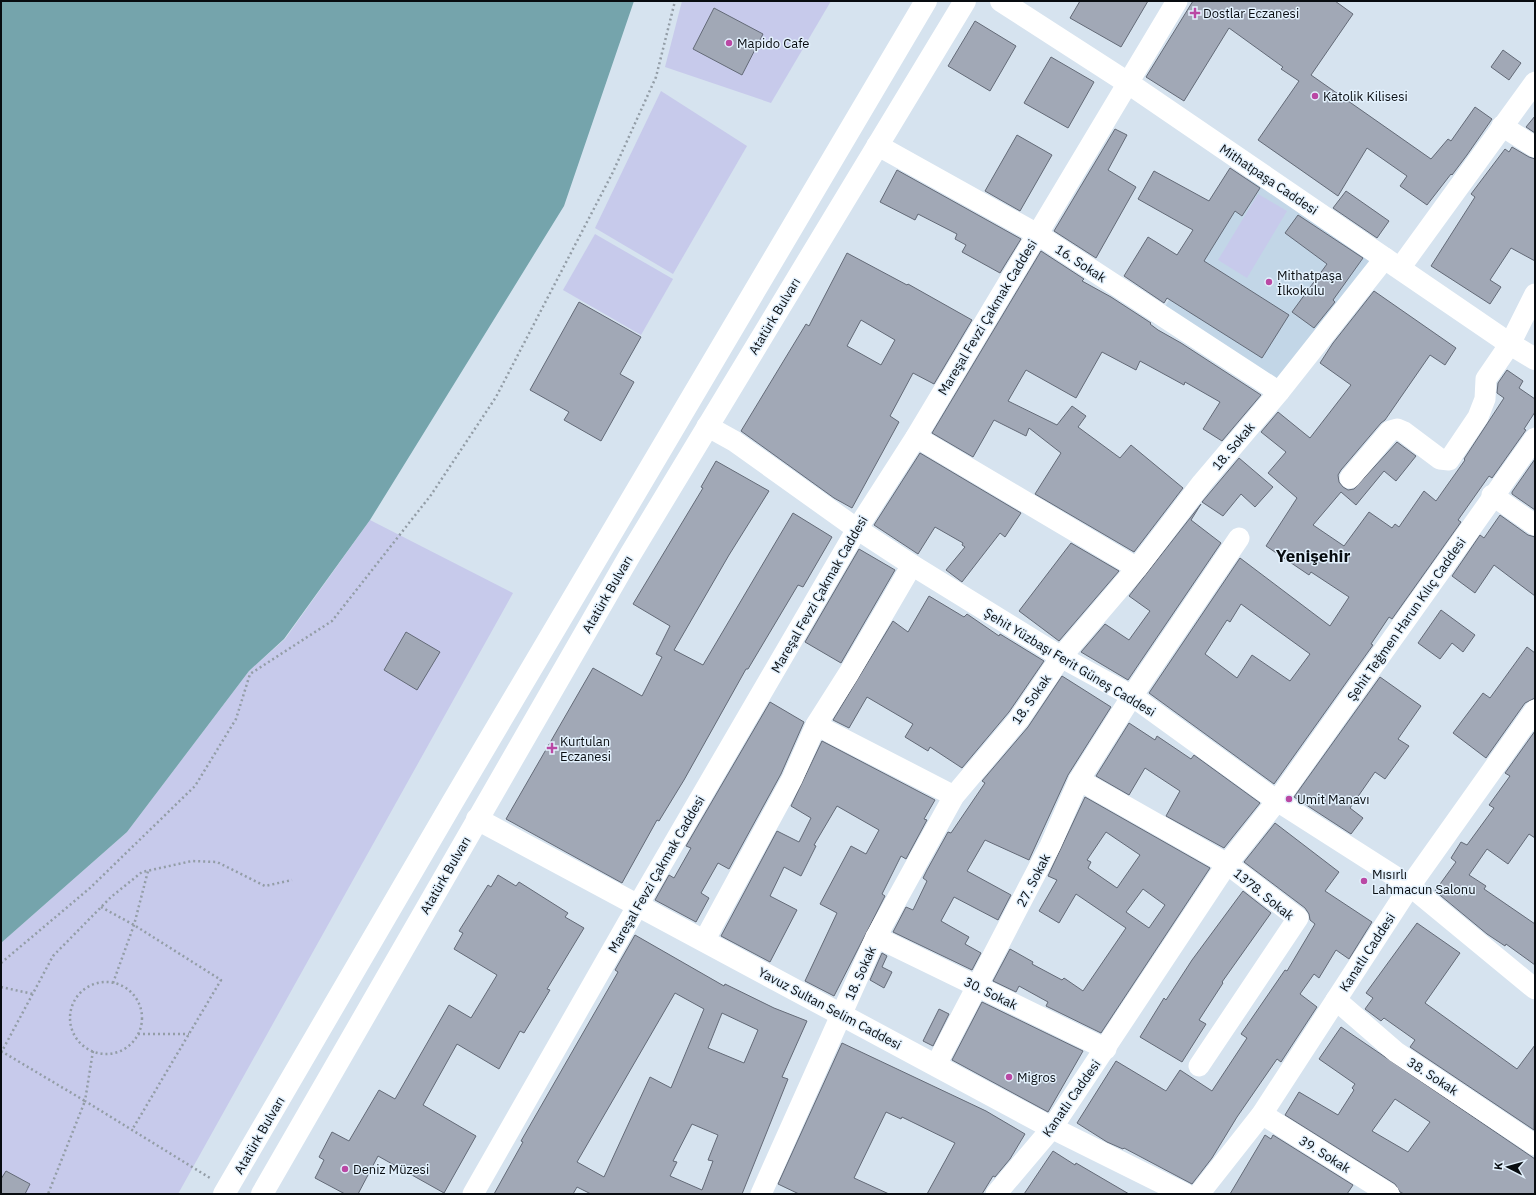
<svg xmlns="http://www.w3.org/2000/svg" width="1536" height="1195" viewBox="0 0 1536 1195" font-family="'IBM Plex Sans',sans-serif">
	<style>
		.built { fill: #c2d6e7 }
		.green { fill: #c7caeb }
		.water { fill: #75a4ac }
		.building { fill: #a1a8b6; stroke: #636a77; fill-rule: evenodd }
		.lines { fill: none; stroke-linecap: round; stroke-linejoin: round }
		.path { stroke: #939da6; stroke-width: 2.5; stroke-dasharray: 2 3; stroke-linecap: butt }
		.minor { stroke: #fff; stroke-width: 21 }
		.tertiary { stroke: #fff; stroke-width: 22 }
		.poi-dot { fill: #ba48a4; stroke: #e3f1fd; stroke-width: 1.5 }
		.labels { text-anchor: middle; stroke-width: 3; stroke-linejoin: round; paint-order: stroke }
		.poi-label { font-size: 13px; fill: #080c10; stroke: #e3f1fd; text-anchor: start }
		.street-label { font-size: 13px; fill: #080c10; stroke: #e3f1fd }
		.district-label { font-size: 17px; font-weight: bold; fill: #080c10; stroke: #e3f1fd }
	</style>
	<rect width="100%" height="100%" fill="#d6e3ef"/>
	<polygon class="built" points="1251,172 1375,256 1283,389 1164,308"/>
	<g class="green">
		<polygon points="682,1 831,1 771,103 665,67"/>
		<polygon points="661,91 747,146 673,274 595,228"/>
		<polygon points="1258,194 1287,211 1247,278 1218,260"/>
		<polygon points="595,234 673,279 641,335 563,290"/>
		<polygon points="370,520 513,593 178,1194 1,1194 1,943 127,832 249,671 285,639"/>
	</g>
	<polygon class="water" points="1,1 634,1 564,206 370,520 284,639 249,671 127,832 1,943"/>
	<g class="building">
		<polygon points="1080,1 1148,1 1121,47 1070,18"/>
		<polygon points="1193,1 1335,1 1353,14 1311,75 1431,159 1448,139 1451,141 1475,107 1492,119 1467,155 1452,175 1451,174 1427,205 1400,186 1407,176 1367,148 1338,196 1258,140 1299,81 1281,69 1283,67 1229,28 1184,101 1146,77"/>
		<polygon points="714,8 763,34 742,75 693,49"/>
		<polygon points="975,21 1016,46 990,91 948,66"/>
		<polygon points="1503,50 1521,63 1509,80 1491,67"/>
		<polygon points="1051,57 1094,82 1068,128 1024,103"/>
		<polygon points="1535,116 1535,133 1526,127"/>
		<polygon points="1115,129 1127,135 1108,170 1136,187 1096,258 1054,231"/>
		<polygon points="1017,135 1052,155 1020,211 985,191"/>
		<polygon points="1512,147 1529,157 1535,159 1535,261 1511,248 1490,280 1501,287 1490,304 1431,266 1475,197 1471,194 1505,149 1509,152"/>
		<polygon points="1230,168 1260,188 1242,216 1235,211 1204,261 1289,315 1262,358 1167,298 1164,303 1124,276 1148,237 1177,255 1193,230 1138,199 1154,171 1209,201"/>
		<polygon points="897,170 1021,239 1000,273 962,252 966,245 955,239 957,234 918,214 915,220 880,202"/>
		<polygon points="1346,191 1389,221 1377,238 1333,208"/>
		<polygon points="1298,215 1363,258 1333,300 1335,302 1314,328 1292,312 1327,264 1285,233"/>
		<polygon points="1041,251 1084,279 1082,281 1111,297 1151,323 1150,324 1158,330 1181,343 1261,395 1222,441 1203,429 1220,402 1185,382 1184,385 1140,361 1136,370 1102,352 1076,398 1026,370 1008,401 1057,425 1072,406 1086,416 1078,427 1120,458 1131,445 1183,488 1134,552 1035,494 1061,453 1029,428 1026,436 994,420 973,457 932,433"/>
		<path d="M 847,253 L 907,285 L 908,284 L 972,320 L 934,384 L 913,373 L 890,416 L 899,422 L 852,508 L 834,498 L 741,431 L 806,324 L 809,326 ZM 861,320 L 895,340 L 881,365 L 847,346 Z"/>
		<path d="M 1374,291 L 1456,348 L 1445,365 L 1430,355 L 1385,420 L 1381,423 L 1341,470 L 1338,475 L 1339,482 L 1343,487 L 1348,490 L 1354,489 L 1397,442 L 1416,456 L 1396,481 L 1384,471 L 1356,505 L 1341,492 L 1313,525 L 1344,546 L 1369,512 L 1392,528 L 1395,524 L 1399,527 L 1424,491 L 1436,501 L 1465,460 L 1464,459 L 1504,398 L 1497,393 L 1498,383 L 1507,370 L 1523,381 L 1519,388 L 1535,399 L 1535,412 L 1524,429 L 1526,430 L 1492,478 L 1489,476 L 1458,520 L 1461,522 L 1392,619 L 1389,617 L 1371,644 L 1373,645 L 1274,784 L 1149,693 L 1240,558 L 1330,626 L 1349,597 L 1311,572 L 1309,575 L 1266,546 L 1297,498 L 1268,473 L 1286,452 L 1261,432 L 1278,412 L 1310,438 L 1351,385 L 1320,363 L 1333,343 ZM 1241,604 L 1310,654 L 1290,681 L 1252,655 L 1237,678 L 1205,654 L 1227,620 L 1230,622 Z"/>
		<polygon points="579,302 641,337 620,374 634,382 601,441 564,420 569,412 530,390"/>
		<polygon points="920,453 1021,513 1005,537 1000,533 962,582 946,570 965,547 962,545 963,543 935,527 918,554 874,525"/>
		<polygon points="1239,458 1273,487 1255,507 1241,494 1223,516 1202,502"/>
		<polygon points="1535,459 1535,510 1512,494 1512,492"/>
		<polygon points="716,461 769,491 729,555 674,650 703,665 793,513 832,537 803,587 798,585 748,669 746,669 684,780 659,821 657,820 622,883 506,819 593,668 642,696 662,657 656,654 670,626 633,604 703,488 701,487"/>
		<polygon points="1201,504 1191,520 1221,543 1128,680 1081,652 1105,624 1129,640 1150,611 1129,596"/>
		<polygon points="1500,515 1528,535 1535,537 1535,596 1494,565 1475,593 1452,576 1480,535 1484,538"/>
		<polygon points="1071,543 1119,571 1059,641 1019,611"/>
		<polygon points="859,549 895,570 841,663 805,642"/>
		<polygon points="929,596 964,617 967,614 999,636 1000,634 1044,661 1009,712 962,768 930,747 928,751 905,737 913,724 867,697 849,728 833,720 893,621 908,632"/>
		<polygon points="1441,610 1475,635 1463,652 1452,643 1440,659 1418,643"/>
		<polygon points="406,632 440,652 417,690 384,670"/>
		<polygon points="1527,647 1535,653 1535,698 1525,703 1486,758 1453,733 1483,693 1490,698"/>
		<polygon points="1062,676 1111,707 1068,775 1029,860 985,840 967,871 1011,895 998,920 954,897 941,921 969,937 965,944 981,953 972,970 893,932 906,907 913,910 927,881 923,878 927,870 948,832 951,833 985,783 982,781 1028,727"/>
		<polygon points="1380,677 1421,706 1398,739 1409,746 1385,779 1375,772 1350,808 1363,818 1351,834 1294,797"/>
		<polygon points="770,702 804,722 781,774 729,869 718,863 701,893 709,898 696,922 655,900 669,875 674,878 691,848 686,846"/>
		<polygon points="1129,723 1155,740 1157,736 1191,759 1194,755 1260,803 1224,848 1166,816 1180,791 1145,768 1129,795 1096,776"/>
		<polygon points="1535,731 1535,838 1529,834 1508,864 1487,849 1469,875 1486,886 1484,889 1535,924 1535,965 1506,944 1505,946 1487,934 1435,891 1456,862 1451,858 1461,842 1467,845 1494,808 1489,805 1510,776 1505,773"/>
		<polygon points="822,741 935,800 924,819 927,820 906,859 901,856 882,894 885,896 834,996 805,981 837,913 820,904 851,846 866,854 879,830 837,806 814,845 816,846 801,876 784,867 770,896 797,910 770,962 721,936 777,831 799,842 811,818 791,806"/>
		<path d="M 1085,797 L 1210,868 L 1101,1033 L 1046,1006 L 1048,1002 L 1019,986 L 1016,992 L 993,981 L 1010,949 L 1033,962 L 1032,964 L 1062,980 L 1064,978 L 1083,991 L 1126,928 L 1076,894 L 1059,923 L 1039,911 L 1057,880 L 1048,876 ZM 1106,832 L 1140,855 L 1117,888 L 1088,868 L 1091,862 L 1087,860 ZM 1143,889 L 1165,905 L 1149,928 L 1126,912 Z"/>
		<polygon points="1275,823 1339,872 1325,891 1372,922 1349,959 1336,950 1319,978 1314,974 1300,994 1317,1007 1281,1062 1277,1059 1237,1117 1212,1158 1192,1184 1124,1148 1123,1149 1107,1142 1077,1123 1116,1061 1166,1091 1180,1070 1212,1091 1247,1038 1241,1034 1285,970 1287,971 1315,924 1310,920 1309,914 1305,908 1244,862"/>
		<polygon points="498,875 516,886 519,882 568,913 565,917 584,928 547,989 550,990 524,1033 520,1031 499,1069 457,1044 423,1105 476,1136 444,1193 378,1156 358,1194 345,1194 315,1178 324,1160 319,1157 332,1132 349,1141 379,1090 395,1099 449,1005 471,1018 497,975 454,949 463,933 459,931 488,885 491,887"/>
		<polygon points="1243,891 1271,913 1222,982 1223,983 1199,1020 1206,1024 1182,1062 1140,1037 1164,998 1166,1000 1192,960"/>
		<polygon points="1417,923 1460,953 1425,1003 1517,1069 1535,1045 1534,1130 1410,1047 1415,1040 1384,1018 1381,1021 1365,1009 1373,998 1366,993"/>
		<path d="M 635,935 L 724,986 L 725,984 L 774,1008 L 807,1021 L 782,1077 L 788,1079 L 742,1194 L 591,1194 L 577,1187 L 573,1194 L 494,1194 L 523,1142 L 521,1141 L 618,972 L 615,970 ZM 675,993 L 704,1009 L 671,1088 L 650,1077 L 604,1177 L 577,1162 ZM 722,1013 L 758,1030 L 744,1063 L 708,1048 ZM 692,1124 L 718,1135 L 708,1160 L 713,1161 L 702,1190 L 670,1176 L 677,1162 L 673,1161 Z"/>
		<polygon points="882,953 887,956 882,967 892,972 884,988 870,980"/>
		<polygon points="982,1002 1083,1051 1048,1112 952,1060"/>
		<polygon points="939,1009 949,1014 933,1046 923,1041"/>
		<path d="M 1341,1027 L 1535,1159 L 1535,1194 L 1404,1194 L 1400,1192 L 1395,1184 L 1285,1115 L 1299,1092 L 1338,1115 L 1354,1090 L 1352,1088 L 1355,1084 L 1319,1059 ZM 1395,1099 L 1430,1122 L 1408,1152 L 1372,1131 Z"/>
		<polygon points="842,1043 986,1111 1025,1134 1010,1159 995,1177 993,1176 982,1194 927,1194 955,1143 902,1117 901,1119 886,1112 854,1178 889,1194 799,1194 778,1184"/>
		<polygon points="1265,1135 1271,1139 1273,1135 1353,1185 1347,1194 1230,1194"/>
		<polygon points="1053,1151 1075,1165 1076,1163 1129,1194 1024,1194"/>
		<polygon points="6,1171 30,1184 25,1194 1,1194 1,1179"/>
	</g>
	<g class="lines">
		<g class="path">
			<polyline points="101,907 134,925 221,980 132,1130"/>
			<polyline points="1,963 90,888 195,786 236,719 250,674 332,621 431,495 496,397 613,172 656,77 675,1"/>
			<circle cx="106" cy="1018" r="36"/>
			<polyline points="113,983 134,925 148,871"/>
			<polyline points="1,987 33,994"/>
			<polyline points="138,1034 189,1034"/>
			<polyline points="1,1051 85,1101 48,1194"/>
			<polyline points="93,1051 85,1101 210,1178"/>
			<polyline points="1,1053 53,956 111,897 142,872 192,861 217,862 265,886 292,880"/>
		</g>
		<g class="minor">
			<polyline points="1502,126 1535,147"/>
			<polyline points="877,145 1037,234 1279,392"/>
			<polyline points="1400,268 1535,82"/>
			<polyline points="707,426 734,441 857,529 912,565 1061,657 1132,696 1277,801 1410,886 1535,989"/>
			<polyline points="916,437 1137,568"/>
			<polyline points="1350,478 1390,431 1397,429 1404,432 1440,459 1449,460 1478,417 1485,399 1486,379 1510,344 1535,294"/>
			<polyline points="1492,495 1535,525"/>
			<polyline points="816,725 954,796"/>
			<polyline points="1079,780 1227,864 1298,918 1199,1066"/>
			<polyline points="876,937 1106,1049"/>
			<polyline points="704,941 792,779 816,725 849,673 912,565"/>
			<polyline points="1336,1000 1396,1052 1535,1145"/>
			<polyline points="936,1065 1050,846 1079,780 1132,696 1239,538"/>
			<polyline points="1262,1114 1389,1194"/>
			<polyline points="473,1194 638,905 857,529 916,437 1177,1"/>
			<polyline points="761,1194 876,937 954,796 1019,719 1061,657 1137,568 1202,483 1279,392 1385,258"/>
			<polyline points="996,1194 1052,1128 1227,864 1277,801 1535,438"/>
			<polyline points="1199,1194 1262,1114 1410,886 1535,710"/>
		</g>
		<g class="tertiary">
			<polyline points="1001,1 1128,83 1510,344 1535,359"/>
			<polyline points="477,819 1052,1128 1185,1194"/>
			<polyline points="224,1194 452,803 926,1"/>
			<polyline points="262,1194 630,555 965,1"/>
		</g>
	</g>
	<g class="poi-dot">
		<path d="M1193 7h4v4h4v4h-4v4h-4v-4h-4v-4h4z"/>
		<circle cx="729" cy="43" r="4"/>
		<circle cx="1315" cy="96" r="4"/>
		<circle cx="1269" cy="282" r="4"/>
		<path d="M550 742h4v4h4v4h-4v4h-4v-4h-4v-4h4z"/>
		<circle cx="1289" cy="799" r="4"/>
		<circle cx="1364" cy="881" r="4"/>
		<circle cx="1009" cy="1077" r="4"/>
		<circle cx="345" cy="1169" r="4"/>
	</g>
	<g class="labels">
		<g class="poi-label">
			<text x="1203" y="18">Dostlar Eczanesi</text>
			<text x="737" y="48">Mapido Cafe</text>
			<text x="1323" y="101">Katolik Kilisesi</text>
			<text x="1277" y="280">Mithatpaşa<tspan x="1277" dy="15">İlkokulu</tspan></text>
			<text x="560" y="746">Kurtulan<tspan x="560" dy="15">Eczanesi</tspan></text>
			<text x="1297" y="804">Umit Manavı</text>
			<text x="1372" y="879">Mısırlı<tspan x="1372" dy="15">Lahmacun Salonu</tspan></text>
			<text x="1017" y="1082">Migros</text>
			<text x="353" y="1174">Deniz Müzesi</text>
		</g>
		<g class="street-label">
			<text transform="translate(1269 179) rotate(34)" y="5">Mithatpaşa Caddesi</text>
			<text transform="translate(1081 263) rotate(33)" y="5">16. Sokak</text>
			<text transform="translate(774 316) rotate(-59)" y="5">Atatürk Bulvarı</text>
			<text transform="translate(987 317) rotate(-59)" y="5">Mareşal Fevzi Çakmak Caddesi</text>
			<text transform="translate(1233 446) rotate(-50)" y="5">18. Sokak</text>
			<text transform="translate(607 594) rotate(-60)" y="5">Atatürk Bulvarı</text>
			<text transform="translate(819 594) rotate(-60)" y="5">Mareşal Fevzi Çakmak Caddesi</text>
			<text transform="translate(1406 619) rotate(-55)" y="5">Şehit Teğmen Harun Kılıç Caddesi</text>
			<text transform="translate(1070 662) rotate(31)" y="5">Şehit Yüzbaşı Ferit Güneş Caddesi</text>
			<text transform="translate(1031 699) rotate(-55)" y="5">18. Sokak</text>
			<text transform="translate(656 874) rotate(-60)" y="5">Mareşal Fevzi Çakmak Caddesi</text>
			<text transform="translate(445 875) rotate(-60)" y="5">Atatürk Bulvarı</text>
			<text transform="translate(1033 880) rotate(-63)" y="5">27. Sokak</text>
			<text transform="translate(1264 894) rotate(39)" y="5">1378. Sokak</text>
			<text transform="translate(1367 952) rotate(-57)" y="5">Kanatlı Caddesi</text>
			<text transform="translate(860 973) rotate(-66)" y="5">18. Sokak</text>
			<text transform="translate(991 993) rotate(26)" y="5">30. Sokak</text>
			<text transform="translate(830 1008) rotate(28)" y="5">Yavuz Sultan Selim Caddesi</text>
			<text transform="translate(1433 1076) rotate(33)" y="5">38. Sokak</text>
			<text transform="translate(1071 1098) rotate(-55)" y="5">Kanatlı Caddesi</text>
			<text transform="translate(259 1135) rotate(-60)" y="5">Atatürk Bulvarı</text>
			<text transform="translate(1325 1154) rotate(32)" y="5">39. Sokak</text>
		</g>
		<g class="district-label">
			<text x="1313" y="562">Yenişehir</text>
		</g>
	</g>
	<rect width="1536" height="1195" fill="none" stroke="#080c10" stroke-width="4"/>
	<g transform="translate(1508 1167) rotate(276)" stroke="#e3f1fd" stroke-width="3" paint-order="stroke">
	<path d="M0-3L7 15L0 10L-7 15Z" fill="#080c10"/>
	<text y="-6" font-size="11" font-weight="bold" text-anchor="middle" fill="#080c10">K</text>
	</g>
</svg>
